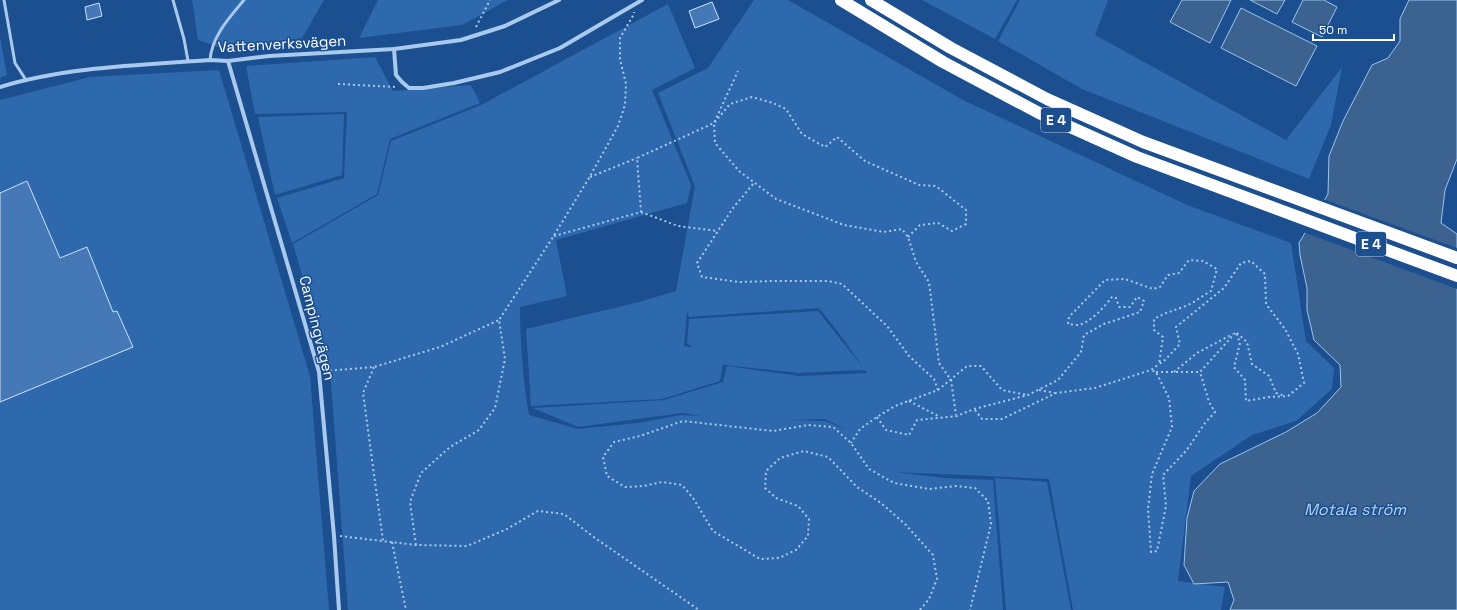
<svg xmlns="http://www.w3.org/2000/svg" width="1457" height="610" viewBox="0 0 1457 610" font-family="'Space Grotesk',sans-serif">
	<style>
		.green { fill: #2e69ad; fill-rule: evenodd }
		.water { fill: #3c6290; stroke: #9cc4f0 }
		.pier { fill: #1b4f8f }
		.building { fill: #4478b7; stroke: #cfe3fa }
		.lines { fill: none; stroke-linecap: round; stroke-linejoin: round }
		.path { stroke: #a9c9ee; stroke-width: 2; stroke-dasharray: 2 3; stroke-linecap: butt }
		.lane { stroke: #a9c9ee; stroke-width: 3 }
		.street { stroke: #a9c9ee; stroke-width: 4 }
		.highway { stroke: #fff; stroke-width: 12 }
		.labels { text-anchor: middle; stroke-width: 3; stroke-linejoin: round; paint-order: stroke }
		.shield { fill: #1b4f8f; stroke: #bbcadd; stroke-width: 1 }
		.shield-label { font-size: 14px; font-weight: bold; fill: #fff }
		.street-label { font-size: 15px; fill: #fff; stroke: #1b4f8f }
		.water-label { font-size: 16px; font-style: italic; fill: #b5d3f5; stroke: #1b4f8f }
	</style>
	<rect width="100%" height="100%" fill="#1b4f8f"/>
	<g class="green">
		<polygon points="192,0 324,0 302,38 224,49 198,40"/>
		<polygon points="378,0 508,0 462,25 359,38"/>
		<path d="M 754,0 L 788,0 L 963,100 L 1187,205 L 1291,243 L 1306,341 L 1334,368 L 1332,389 L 1296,421 L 1252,435 L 1191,476 L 1178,581 L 1225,587 L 1221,610 L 1073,610 L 1049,479 L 894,472 L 945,478 L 993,480 L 1003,610 L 348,610 L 330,370 L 293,244 L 378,195 L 391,141 L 481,105 L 668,4 L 695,68 L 652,90 L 691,185 L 687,203 L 556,240 L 567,296 L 520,307 C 520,343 523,380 529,415 L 578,429 L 638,423 L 681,415 L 702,416 L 682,413 L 578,427 L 533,408 L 664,400 L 723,382 L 727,366 L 799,376 L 867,373 L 841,336 L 819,308 L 689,317 L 687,312 L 684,346 L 692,347 L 687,343 L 689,319 L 818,311 L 865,370 L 799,373 L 725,365 L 723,364 L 720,381 L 662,399 L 531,406 L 526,329 L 639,302 L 676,291 L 695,186 L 658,93 L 708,68 ZM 825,419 L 847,430 L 825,421 L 787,420 Z"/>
		<polygon points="922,0 1017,0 995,39"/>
		<polygon points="1020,0 1108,0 1095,35 1286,140 1342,67 1331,125 1309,179 1082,89 998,41"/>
		<polygon points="0,37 7,75 0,78"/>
		<polygon points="375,57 393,91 471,85 480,103 390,139 377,194 292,243 277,198 344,178 347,112 255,114 246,66"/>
		<polygon points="219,70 310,376 329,610 0,610 0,100 90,77"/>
		<polygon points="344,114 342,175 275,195 258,117"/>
		<polygon points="995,478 1047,482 1071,610 1006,610"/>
	</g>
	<g class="water">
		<polygon points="1182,0 1231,0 1210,43 1170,22"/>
		<polygon points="1250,0 1285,0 1277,14"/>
		<polygon points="1303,0 1324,0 1337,7 1322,37 1292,22"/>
		<polygon points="1409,0 1457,0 1457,159 1445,190 1441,223 1457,234 1457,610 1230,610 1234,600 1228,582 1194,584 1184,565 1187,518 1194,491 1220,464 1286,432 1317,413 1341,387 1340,365 1314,340 1307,310 1307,288 1300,255 1299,243 1328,194 1329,156 1343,121 1372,65 1388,58 1400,41 1400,19"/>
		<polygon points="1241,8 1317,46 1296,86 1221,48"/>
	</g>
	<polygon class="pier" points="1323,199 1457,248 1457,289 1303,232"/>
	<g class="building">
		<polygon points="712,2 719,19 695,28 689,11"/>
		<polygon points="99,3 102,16 87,20 85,7"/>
		<polygon points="27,181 60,258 87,247 113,312 117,311 133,347 0,402 0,193"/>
	</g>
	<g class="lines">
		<g class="path">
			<polyline points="476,27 490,0"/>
			<polyline points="338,84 396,87"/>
			<polyline points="590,177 637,158"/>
			<polyline points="753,184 733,208 697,263 702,277 739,282 773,281 828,281 842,284 887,326 909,356 934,379 938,390 895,406 877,417 860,429 851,443"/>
			<polyline points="641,212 678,226 718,231"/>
			<polyline points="554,236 641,212 637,158 714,123 738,71"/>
			<polyline points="908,237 920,225 938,223 952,231 966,224 966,210 936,186 919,185 865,161 837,137 825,147 802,134 786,109 773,103 752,97 730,104 714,123 715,143 739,171 776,199 844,225 884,232 902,229 908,237 916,262 929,282 939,363 951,380 956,415"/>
			<polyline points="1237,333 1247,342 1252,364 1269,376 1276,393 1285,396"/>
			<polyline points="374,367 363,393 383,541"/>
			<polyline points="325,371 374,367 440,347 499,320"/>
			<polyline points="1156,372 1200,372"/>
			<polyline points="1174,372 1197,353 1233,334"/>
			<polyline points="938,390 967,366 981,366 1002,390 1027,395"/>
			<polyline points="1039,390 1055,393"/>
			<polyline points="909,401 940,417"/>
			<polyline points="975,410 982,419 1002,419 1056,393 1095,388 1151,370 1159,364"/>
			<path d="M 877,417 L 886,430 L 909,435 L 917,420 L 957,416 L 974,409 L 1028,395 L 1058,380 L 1081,352 L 1084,335 L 1104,324 L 1140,312 L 1144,301 L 1137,297 L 1130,307 L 1119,307 L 1116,298 L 1112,297 C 1105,306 1090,324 1077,325 C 1074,325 1070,324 1068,324 L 1069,317 L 1105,280 L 1125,279 L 1153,289 L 1160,287 L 1168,275 L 1179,273 L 1189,260 L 1203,261 L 1217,269 L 1211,291 C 1202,296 1194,303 1183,307 C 1173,311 1164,313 1154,319 L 1154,330 L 1163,337 L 1159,364 L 1165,360 L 1180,344 L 1176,327 L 1224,288 L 1241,263 L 1251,261 L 1265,274 L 1266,304 L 1285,329 L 1298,354 L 1304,383 L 1288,396 L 1269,397 L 1246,401 L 1245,380 L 1234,367 L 1240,343 L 1236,332 L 1200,372 L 1209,402 L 1215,412 L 1205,423 L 1186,451 L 1163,475 L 1166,506 L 1157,551 L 1151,552 L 1148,509 L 1152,474 L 1172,427 L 1169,398 L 1156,372 L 1151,370"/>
			<polyline points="340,536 416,545 467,546 507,529 538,511 564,514 595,538 699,610"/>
			<polyline points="392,542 406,610"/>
			<polyline points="416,545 410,502 421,473 450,447 479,430 495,408 505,359 499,320 553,237 589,178 618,126 625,105 626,84 620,59 620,38 634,14 634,12"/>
			<polyline points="920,610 929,599 937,579 933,555 905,524 881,503 857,487 828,457 804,451 780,458 766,471 765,488 776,498 798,506 809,519 808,536 796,550 779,558 760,559 713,531 693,498 682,485 662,482 644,486 625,487 607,476 603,457 614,442 640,436 683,421 773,431 808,425 833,427 851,443 869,469 894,483 929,489 956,486 975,488 988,501 991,524 970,610"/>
		</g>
		<g class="lane">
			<polyline points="4,0 15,63 26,80"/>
			<polyline points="173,0 184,39 188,61"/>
			<path d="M 210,60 C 212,36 229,18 244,0"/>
		</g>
		<g class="street">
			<polyline points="394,49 396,75 402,82 409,88 423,88 454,83 500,72 560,48 642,0"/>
			<polyline points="228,61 319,372 334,536 339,610"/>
			<path d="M 0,87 C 65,67 142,65 210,60 L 228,61 L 269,56 L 394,49 L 461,40 L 505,26 L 559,0"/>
		</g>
		<g class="highway">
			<polyline points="841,0 943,62 1039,113 1137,157 1457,276"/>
			<polyline points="871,0 951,48 1047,99 1143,142 1457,258"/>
		</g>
	</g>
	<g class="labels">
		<g class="shield">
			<rect x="1041" y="108" width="30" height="24" rx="3"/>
			<rect x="1356" y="232" width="30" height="24" rx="3"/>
		</g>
		<g class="shield-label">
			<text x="1056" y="125">E 4</text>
			<text x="1371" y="249">E 4</text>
		</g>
		<g class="street-label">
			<text transform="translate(282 44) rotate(-3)" y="5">Vattenverksvägen</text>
			<text transform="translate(317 328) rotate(76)" y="5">Campingvägen</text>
		</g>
		<g class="water-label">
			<text x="1355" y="515">Motala ström</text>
		</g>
	</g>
	<path d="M1313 34v6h81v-6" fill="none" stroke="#ffffff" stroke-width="2"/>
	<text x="1319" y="34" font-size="12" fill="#ffffff" stroke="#1b4f8f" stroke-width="3" paint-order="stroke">50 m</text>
</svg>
